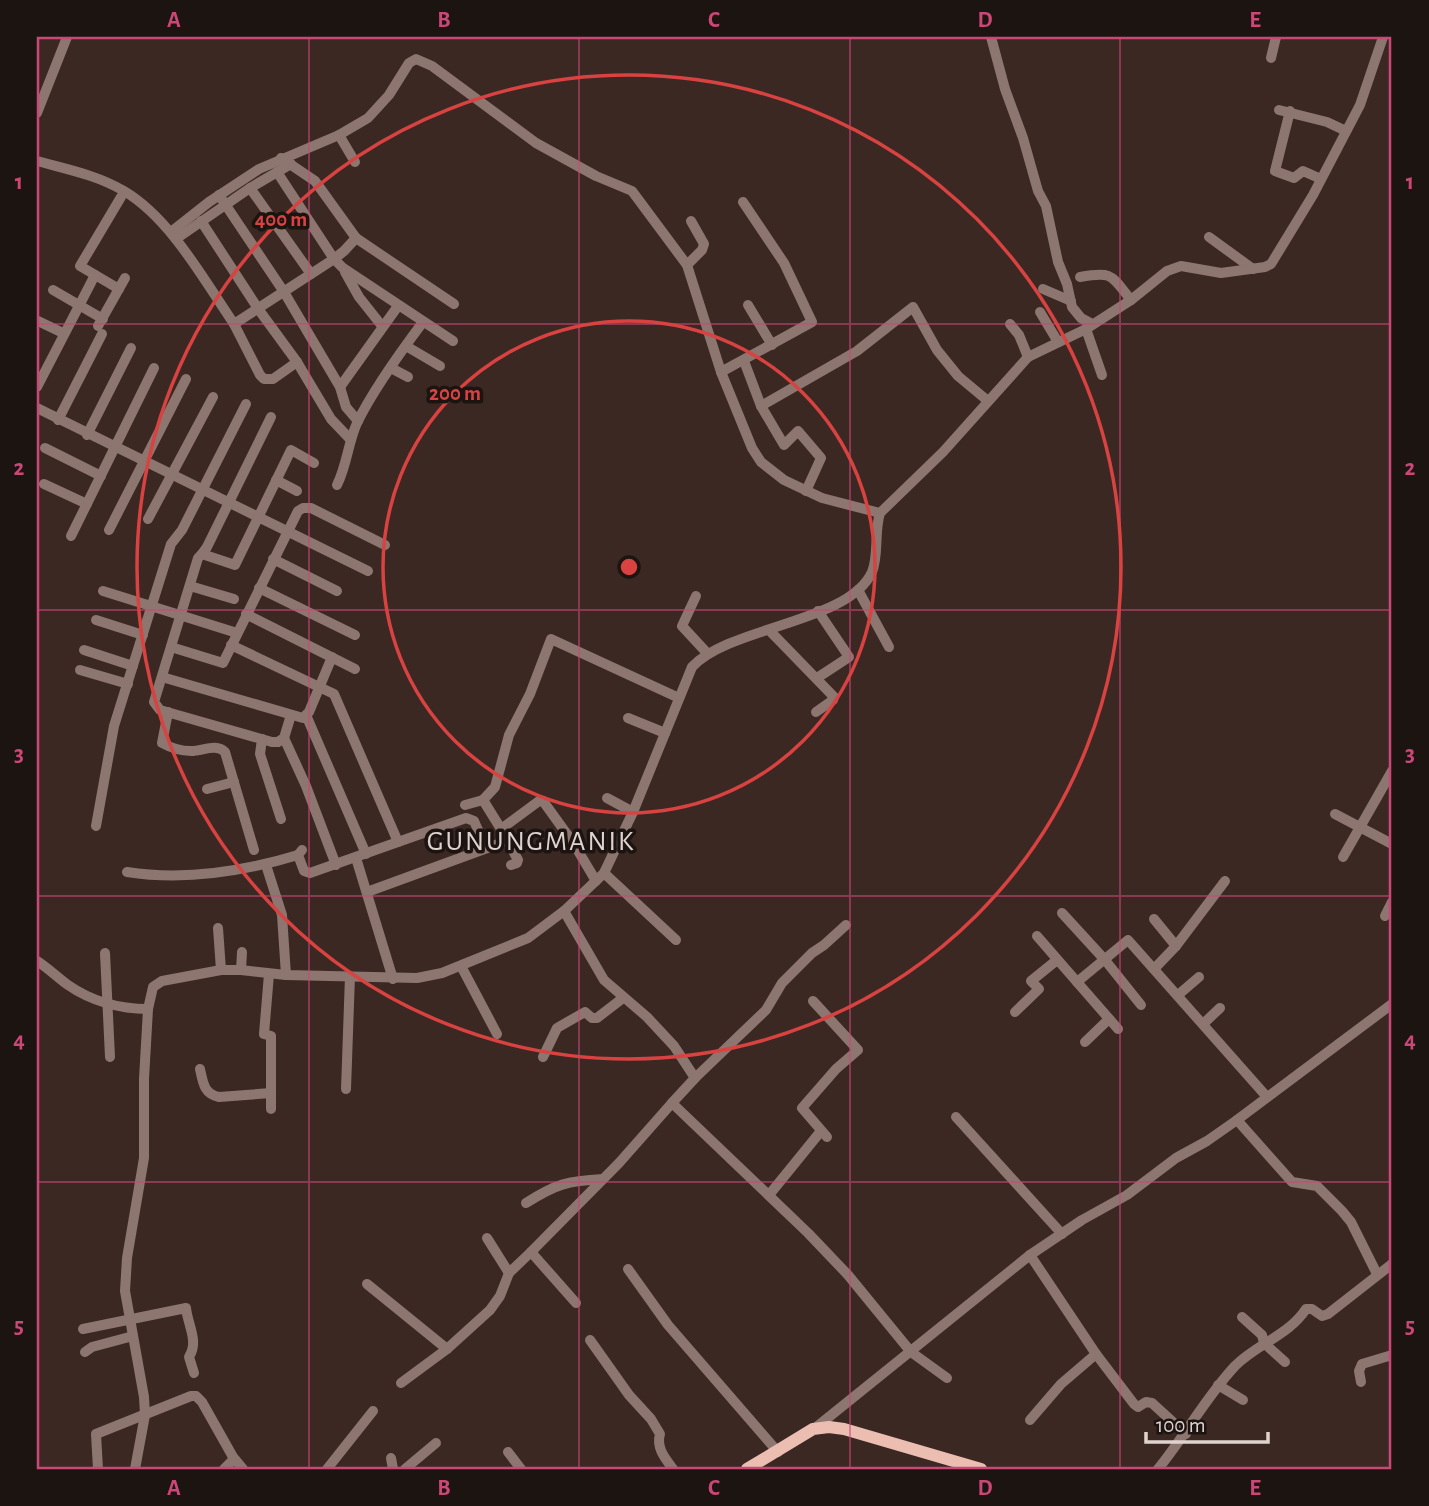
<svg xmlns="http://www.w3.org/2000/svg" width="1429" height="1506" viewBox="0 0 1429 1506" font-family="'Alegreya Sans',sans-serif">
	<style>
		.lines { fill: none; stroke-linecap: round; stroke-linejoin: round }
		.minor { stroke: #8c766f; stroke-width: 10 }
		.major { stroke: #ecbeb1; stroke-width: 12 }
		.grid { fill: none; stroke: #ca4778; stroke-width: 2; stroke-opacity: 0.55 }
		.ring { fill: none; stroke: #d84241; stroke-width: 3.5 }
		.labels { text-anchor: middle; stroke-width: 7; stroke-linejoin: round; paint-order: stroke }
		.quarter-label { font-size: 28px; letter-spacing: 2px; fill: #e0d3cf; stroke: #1c1411 }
		.centre { fill: #d84241; stroke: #1c1411; stroke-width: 3.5 }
		.ring-label { font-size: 21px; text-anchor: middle; font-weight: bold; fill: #d84241; stroke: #1c1411; stroke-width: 7; stroke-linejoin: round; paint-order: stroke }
		.neatline { fill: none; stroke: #ca4778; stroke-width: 2.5 }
		.grid-label { font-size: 23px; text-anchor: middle; font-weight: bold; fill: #ca4778 }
	</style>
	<rect width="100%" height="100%" fill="#3b2823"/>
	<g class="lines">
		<g class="minor">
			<polyline points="991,37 1005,89 1023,138 1038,191 1046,206 1058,262 1067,284 1072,307 1081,318 1092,324"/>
			<polyline points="1271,58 1276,37"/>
			<polyline points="1279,110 1327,122 1346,131"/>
			<polyline points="1290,111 1275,171 1294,178 1303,171 1321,179"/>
			<polyline points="37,113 67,37"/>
			<polyline points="339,135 355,162"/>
			<path d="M 37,161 C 66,169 97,175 124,191 C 170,218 204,280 234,324 L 334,259 L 344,251 L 356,238 L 315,181 L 281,158"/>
			<polyline points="277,172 334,259 343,268 453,341"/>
			<polyline points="250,188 311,274"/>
			<polyline points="219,195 284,292 340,387 346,407 358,421"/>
			<polyline points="201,221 259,310 297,362 331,419 350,439"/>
			<polyline points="171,232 209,202 259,169 339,135 368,118 389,95 409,63 416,59 432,66 536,143 596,176 632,191 687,265 721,372 752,448 761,462 784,480 822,498 880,513"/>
			<polyline points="1209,237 1253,269"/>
			<polyline points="356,238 454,304"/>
			<polyline points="176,239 250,188 291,164"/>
			<polyline points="687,265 702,250 704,244 691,221"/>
			<polyline points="345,272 359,297 382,326"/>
			<path d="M 1080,277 C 1113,271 1111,275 1131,300"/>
			<polyline points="119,289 80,266 121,197"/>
			<polyline points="1043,289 1071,301"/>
			<polyline points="53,290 103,319"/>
			<polyline points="748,305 772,345"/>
			<polyline points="1040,312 1058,342"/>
			<polyline points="38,321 63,333"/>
			<polyline points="234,324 260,375 264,379 273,379 297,362"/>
			<polyline points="1010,324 1019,335 1028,357"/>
			<polyline points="98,326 125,278"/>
			<polyline points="1086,329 1102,375"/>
			<polyline points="406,346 440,366"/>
			<polyline points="744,361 761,406 784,445 798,431 821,458 806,491"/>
			<polyline points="391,368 408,377"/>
			<polyline points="721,372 812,322 784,263 743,202"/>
			<polyline points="37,387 95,275"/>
			<polyline points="340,387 398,306"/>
			<polyline points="761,406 857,351 913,307 937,350 958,376 988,401"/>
			<polyline points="37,408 368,571"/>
			<polyline points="58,420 102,334"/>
			<polyline points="87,435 131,348"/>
			<polyline points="45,448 101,476"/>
			<polyline points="276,480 297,491"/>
			<polyline points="44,484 87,504"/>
			<path d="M 337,485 C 347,465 348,443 357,423 C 372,392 402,350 423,322"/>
			<polyline points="148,519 213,397"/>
			<polyline points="109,530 186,379"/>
			<polyline points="71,536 154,368"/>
			<polyline points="202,554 207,547 271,417"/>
			<polyline points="273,559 337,591"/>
			<polyline points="190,586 234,599"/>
			<polyline points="259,588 355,635"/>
			<polyline points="858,590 889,647"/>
			<polyline points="103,591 237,633"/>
			<polyline points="696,596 682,626 707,653"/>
			<polyline points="246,614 355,669"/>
			<polyline points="96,620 143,635"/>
			<polyline points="769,630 834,697 833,700 816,712"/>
			<polyline points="231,645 334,694 398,842"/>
			<polyline points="171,647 223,663 298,511 303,508 311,508 385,545"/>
			<polyline points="84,650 133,666"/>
			<polyline points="80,670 128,684"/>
			<polyline points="162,677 303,718 309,712 332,657"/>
			<polyline points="817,678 849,657 818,611"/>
			<path d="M 168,712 L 162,743 C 171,748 181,751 191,751 C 203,751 216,743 225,752 L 254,850"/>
			<polyline points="291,715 284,738 278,742 272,742 160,710 154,702 198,558 202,554 235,565 291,450 314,463"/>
			<polyline points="306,715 366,854"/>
			<polyline points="628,718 665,733"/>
			<polyline points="284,738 306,786 336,865"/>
			<polyline points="262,739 260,754 281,819"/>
			<polyline points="207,789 234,782"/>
			<polyline points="607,798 633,812"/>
			<polyline points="483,800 501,829"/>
			<polyline points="465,805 483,800 495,787 509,735 530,694 551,639 679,698"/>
			<polyline points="1335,814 1392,844"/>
			<polyline points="96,826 114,726 171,544 182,530 246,404"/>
			<polyline points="302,850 298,855 304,871 310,873 466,818 474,821 486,848"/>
			<polyline points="1343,857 1392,771"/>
			<polyline points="356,858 393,979"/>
			<polyline points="266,865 282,915 286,975"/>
			<polyline points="511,865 517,863 518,860 501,829 539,801 543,801 574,844 596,881"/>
			<path d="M 127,872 C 184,881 242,872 298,855"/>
			<polyline points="604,873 676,940"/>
			<polyline points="367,892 501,843"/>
			<polyline points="564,911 604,980 647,1017 674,1046 695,1078 672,1103 808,1233 848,1275 911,1352 947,1378"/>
			<polyline points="1062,913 1105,960 1141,1005"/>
			<polyline points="1385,916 1392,902"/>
			<polyline points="1154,919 1176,946"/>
			<polyline points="218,928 221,970"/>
			<polyline points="1037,936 1077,982"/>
			<polyline points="105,953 110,1057"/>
			<path d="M 37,961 C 48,968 57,977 68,985 C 91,1001 120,1009 148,1009"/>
			<polyline points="461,966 497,1034"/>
			<polyline points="1154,969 1176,946 1225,881"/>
			<polyline points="241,970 242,952"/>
			<polyline points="269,974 264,1034 271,1036 271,1109"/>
			<polyline points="1178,995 1199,977"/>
			<polyline points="813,1001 858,1050 836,1069 802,1108 827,1137"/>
			<polyline points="1015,1012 1039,989 1031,981 1057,960"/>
			<polyline points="1203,1024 1220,1008"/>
			<polyline points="1118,1029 1077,982 1128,940 1267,1097"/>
			<polyline points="1085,1042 1109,1019"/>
			<polyline points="543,1057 557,1028 585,1012 592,1018 597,1018 623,998"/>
			<path d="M 200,1069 C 203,1083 204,1094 219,1097 L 271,1093"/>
			<polyline points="695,1078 766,1010 782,983 812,953 824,945 846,925"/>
			<polyline points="346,1089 350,976"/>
			<polyline points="956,1117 1062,1234"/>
			<polyline points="1237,1120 1292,1182 1317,1186 1342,1211 1351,1222 1377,1274"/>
			<polyline points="769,1195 821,1131"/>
			<path d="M 526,1203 C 556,1184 567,1181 603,1179"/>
			<polyline points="487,1238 509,1273"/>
			<polyline points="1030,1255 1096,1354 1134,1404 1138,1407 1146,1402 1152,1403 1186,1434"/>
			<polyline points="628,1269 668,1325 778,1452"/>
			<polyline points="367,1284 447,1349"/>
			<polyline points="576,1303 531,1252 619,1163 672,1103"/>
			<polyline points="1242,1317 1262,1335 1264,1343 1285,1362"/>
			<path d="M 83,1329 L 186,1308 C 188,1326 199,1341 189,1357 L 194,1373"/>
			<path d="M 590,1340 L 629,1395 L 651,1419 L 660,1434 C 656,1448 665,1458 673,1469"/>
			<polyline points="85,1352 92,1347 133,1336"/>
			<polyline points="1361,1382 1359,1371 1362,1364 1392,1355"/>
			<polyline points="401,1383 447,1349 490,1310 500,1296 509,1273 531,1252"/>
			<polyline points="1218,1385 1243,1400"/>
			<polyline points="1030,1420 1061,1384 1096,1354"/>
			<polyline points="814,1429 1030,1255 1082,1220 1127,1195 1176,1158 1207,1141 1237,1120 1392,1004"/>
			<polyline points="508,1452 521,1469"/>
			<polyline points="391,1458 393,1469"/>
			<polyline points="98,1469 96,1434 191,1396 196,1396 202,1402 233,1457 243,1469"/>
			<path d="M 135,1469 L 145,1415 L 144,1397 L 125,1291 L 127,1258 L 144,1158 L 144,1079 L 148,1009 L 153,987 L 162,981 L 221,970 L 241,970 L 286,975 L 417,978 L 442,973 L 528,938 L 564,911 L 604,873 L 633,812 L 692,667 C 730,626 849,623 872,572 C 879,556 874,532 880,513 L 943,452 L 1028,357 L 1086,329 L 1131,300 L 1167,271 L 1181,266 L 1221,273 L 1265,267 L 1271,264 L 1313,195 L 1360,105 L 1383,37"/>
			<polyline points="224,1469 234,1459"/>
			<polyline points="327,1469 373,1411"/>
			<polyline points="405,1469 436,1443"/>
			<path d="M 1158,1469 C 1185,1436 1206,1397 1235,1366 C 1257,1344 1289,1335 1306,1309 L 1312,1309 L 1322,1316 L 1328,1314 L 1392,1264"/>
		</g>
		<polyline class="major" points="747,1469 813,1429 829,1427 844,1429 981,1469"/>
	</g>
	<path class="grid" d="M 309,37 L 309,1469M 579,37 L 579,1469M 850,37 L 850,1469M 1120,37 L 1120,1469M 37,324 L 1392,324M 37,610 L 1392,610M 37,896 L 1392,896M 37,1182 L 1392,1182"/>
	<g class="ring">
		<circle cx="629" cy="567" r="246"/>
		<circle cx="629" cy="567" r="492"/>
	</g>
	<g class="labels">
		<g class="quarter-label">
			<text x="531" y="850">GUNUNGMANIK</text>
		</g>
	</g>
	<circle cx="629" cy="567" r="10" class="centre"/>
	<g class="ring-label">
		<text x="281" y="226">400 m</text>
		<text x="455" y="400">200 m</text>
	</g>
	<rect width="1429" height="1506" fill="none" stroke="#1c1411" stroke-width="77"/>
	<path d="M1146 1432v10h122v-10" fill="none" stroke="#e0d3cf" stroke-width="3.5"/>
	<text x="1156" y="1432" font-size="21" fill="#e0d3cf" stroke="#1c1411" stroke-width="5" paint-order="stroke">100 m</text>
	<rect x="38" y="38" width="1352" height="1430" class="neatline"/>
	<g class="grid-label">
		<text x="174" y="27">A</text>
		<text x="444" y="27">B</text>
		<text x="714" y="27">C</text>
		<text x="985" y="27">D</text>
		<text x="1255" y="27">E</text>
		<text x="19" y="189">1</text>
		<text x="1410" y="189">1</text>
		<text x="19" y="475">2</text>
		<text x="1410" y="475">2</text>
		<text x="19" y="761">3</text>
		<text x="1410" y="761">3</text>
		<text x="19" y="1047">4</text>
		<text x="1410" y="1047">4</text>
		<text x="19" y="1333">5</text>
		<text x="1410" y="1333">5</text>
		<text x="174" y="1495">A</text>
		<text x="444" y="1495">B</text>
		<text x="714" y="1495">C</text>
		<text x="985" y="1495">D</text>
		<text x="1255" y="1495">E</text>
	</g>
</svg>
